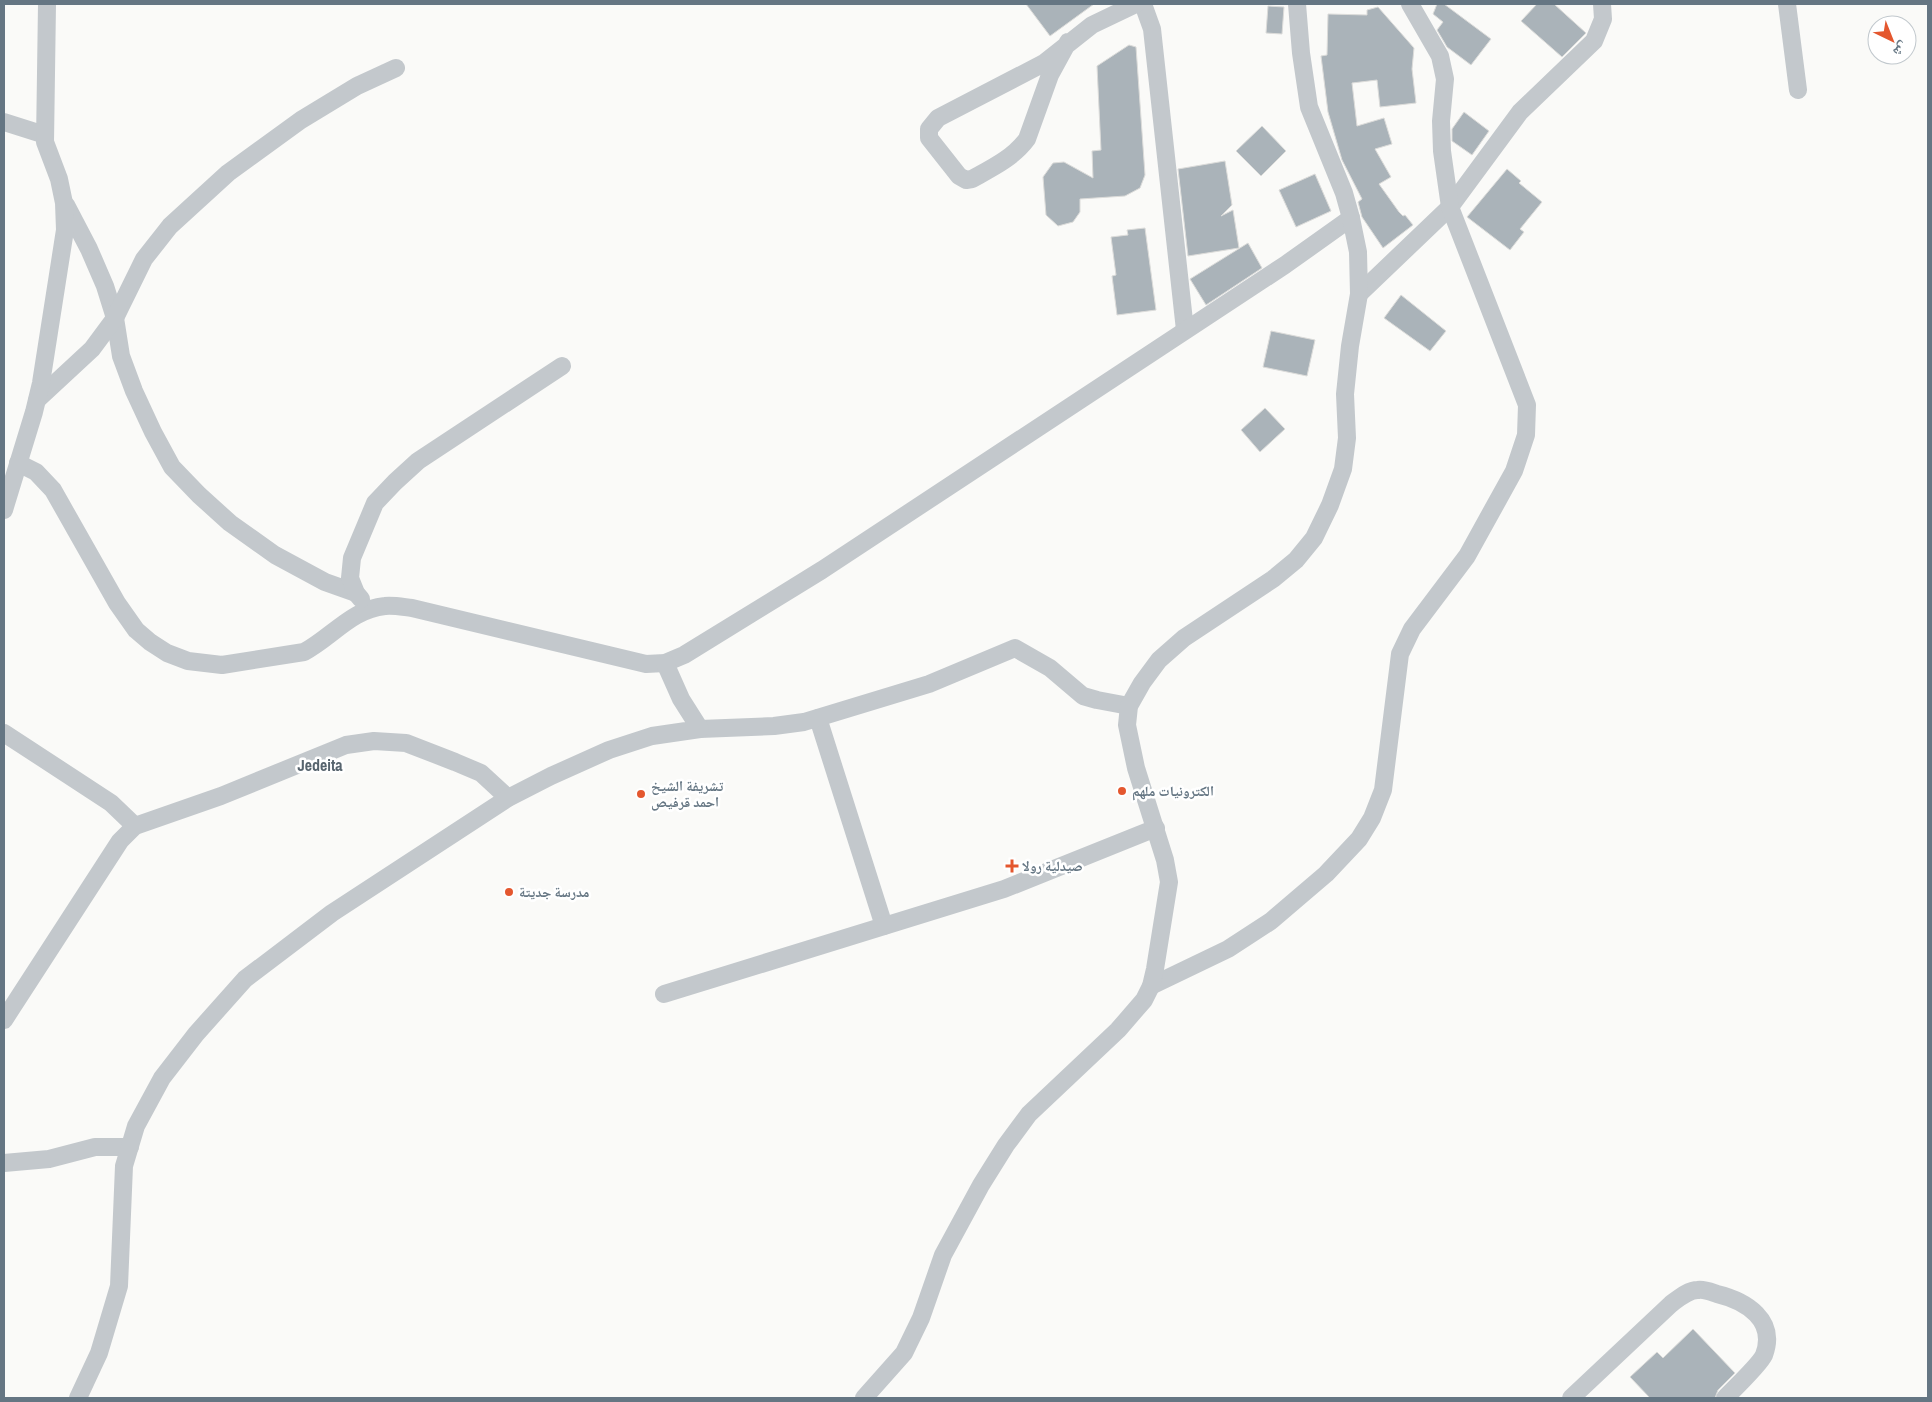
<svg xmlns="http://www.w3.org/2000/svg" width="1932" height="1402" viewBox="0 0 1932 1402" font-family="'Archivo Narrow','Noto Naskh Arabic',sans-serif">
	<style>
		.building { fill: #aab3b9; stroke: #dcdcda }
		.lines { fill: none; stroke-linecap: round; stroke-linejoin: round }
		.minor { stroke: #c3c8cc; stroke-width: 18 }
		.poi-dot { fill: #e4572e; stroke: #fff; stroke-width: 2 }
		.labels { text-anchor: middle; stroke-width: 5; stroke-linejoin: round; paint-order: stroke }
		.poi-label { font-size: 14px; font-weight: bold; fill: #657683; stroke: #fff; text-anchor: start }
		.quarter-label { font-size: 16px; font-weight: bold; fill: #57646e; stroke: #fff }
	</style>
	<rect width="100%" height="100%" fill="#fafaf8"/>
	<g class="building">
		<polygon points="1026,4 1094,4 1050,36"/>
		<polygon points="1437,4 1444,4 1491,39 1471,65 1447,47 1437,30 1443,22 1433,14"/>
		<polygon points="1537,4 1554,4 1586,33 1562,57 1521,21"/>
		<polygon points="1268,6 1284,7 1282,34 1266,33"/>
		<polygon points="1378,7 1414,48 1412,69 1416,103 1380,107 1377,80 1352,83 1357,126 1384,118 1392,144 1375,149 1391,177 1379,184 1399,212 1403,216 1405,215 1413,225 1383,248 1362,217 1358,202 1362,199 1342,160 1328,112 1321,56 1327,55 1328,14 1367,15 1367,10"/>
		<polygon points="1129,45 1136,47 1145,175 1140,188 1125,196 1080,199 1080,212 1073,222 1058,226 1046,215 1043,177 1053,163 1064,162 1093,178 1092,151 1101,150 1097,66"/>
		<polygon points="1464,112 1489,131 1472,155 1452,141 1452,129"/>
		<polygon points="1262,126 1286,151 1261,176 1236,151"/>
		<polygon points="1225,161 1232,205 1221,216 1233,210 1239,248 1188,256 1178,169"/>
		<polygon points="1507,169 1521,181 1519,183 1542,202 1520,229 1524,232 1510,250 1467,217"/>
		<polygon points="1315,174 1331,211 1296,227 1279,190"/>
		<polygon points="1145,228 1156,310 1117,315 1112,276 1116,275 1111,237 1128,235 1127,230"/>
		<polygon points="1248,243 1262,268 1206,305 1190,279"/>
		<polygon points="1401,295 1446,331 1430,351 1384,318"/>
		<polygon points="1271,331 1315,340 1307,376 1263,367"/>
		<polygon points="1265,408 1285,429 1260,452 1241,430"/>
		<polygon points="1693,1329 1735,1373 1718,1390 1715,1398 1650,1398 1630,1377 1657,1352 1663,1358"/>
	</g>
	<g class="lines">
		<g class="minor">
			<polyline points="1143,4 1152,29 1185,330"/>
			<polyline points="1787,4 1798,90"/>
			<path d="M 1068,42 L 1050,75 L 1027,139 C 1013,158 992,168 972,179 L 966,180 L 959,176 L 929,138 L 929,129 L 938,118 L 1044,63 L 1092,25 L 1136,4"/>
			<polyline points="4,122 45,135"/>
			<polyline points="66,205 89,249 105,286 115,318 121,356 134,391 153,432 172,467 199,495 230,523 275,555 325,582 356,593"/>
			<polyline points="1359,294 1450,207 1520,112 1594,41 1603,19 1602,4"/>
			<polyline points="37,400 92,349 115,318 144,259 170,226 228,173 301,120 357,86 396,68"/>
			<path d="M 18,463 L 36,472 L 53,490 L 117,603 L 136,630 L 150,642 L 167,653 L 188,661 L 222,665 L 304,652 C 332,637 352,609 385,606 C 393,605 403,607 412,608 L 646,664 L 665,663 L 684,655 L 822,570 L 1285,265 L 1351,218"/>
			<polyline points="4,510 34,412 41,383 65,230 64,203 59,179 45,142 47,4"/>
			<polyline points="361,599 356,593 350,578 352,558 375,503 395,482 418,461 562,366"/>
			<polyline points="818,718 884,926"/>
			<polyline points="700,729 774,726 804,722 929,684 1015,648 1050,668 1083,696 1097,700 1129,706"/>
			<polyline points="4,733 111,803 135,826"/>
			<polyline points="1151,986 1228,949 1271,921 1326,874 1359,839 1372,818 1383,790 1400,654 1412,629 1467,556 1514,471 1526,435 1527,405 1450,207 1442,151 1441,121 1445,79 1440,56 1410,4"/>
			<polyline points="664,994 1004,889 1156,828"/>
			<polyline points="4,1020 120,841 135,826 221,796 346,745 374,741 406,743 455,762 481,773 508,798"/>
			<polyline points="4,1163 49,1159 95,1147 130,1147"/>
			<polyline points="78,1398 99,1353 119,1286 124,1166 136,1126 162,1078 196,1034 245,979 332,913 508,798 551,776 609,750 652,736 700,729 681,699 665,663"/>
			<polyline points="864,1398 904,1353 921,1318 943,1255 981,1185 1006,1145 1029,1114 1118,1030 1144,1000 1151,986 1155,969 1169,882 1165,860 1136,768 1127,725 1129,706 1142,683 1159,660 1184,638 1273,579 1296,560 1314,538 1330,505 1343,469 1347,438 1345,394 1350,346 1359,294 1358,252 1351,218 1344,193 1309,107 1301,53 1297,4"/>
			<path d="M 1571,1398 L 1671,1304 C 1679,1298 1688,1290 1698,1290 C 1704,1289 1711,1292 1717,1294 C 1746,1301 1777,1320 1764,1355 C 1760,1364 1734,1389 1725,1398"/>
		</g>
	</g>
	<g class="poi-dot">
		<circle cx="1122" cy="791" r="5"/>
		<circle cx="641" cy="794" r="5"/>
		<path d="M1009.5 858.5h5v5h5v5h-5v5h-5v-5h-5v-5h5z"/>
		<circle cx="509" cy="892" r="5"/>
	</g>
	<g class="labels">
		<g class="poi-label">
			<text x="651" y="791">تشريفة الشيخ<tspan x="651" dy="16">احمد قرفيص</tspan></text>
			<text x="1132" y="796">الكترونيات ملهم</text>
			<text x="1022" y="871">صيدلية رولا</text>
			<text x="519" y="897">مدرسة جديتة</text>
		</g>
		<g class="quarter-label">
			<text x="320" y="771">Jedeita</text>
		</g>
	</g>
	<rect width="1932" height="1402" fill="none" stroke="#657683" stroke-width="10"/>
	<g transform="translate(1892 40) rotate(137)"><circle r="24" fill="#ffffff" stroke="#c1c8cd"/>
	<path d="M0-4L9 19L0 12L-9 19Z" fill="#e4572e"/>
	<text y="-8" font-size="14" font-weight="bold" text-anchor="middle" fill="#657683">ش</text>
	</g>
</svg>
